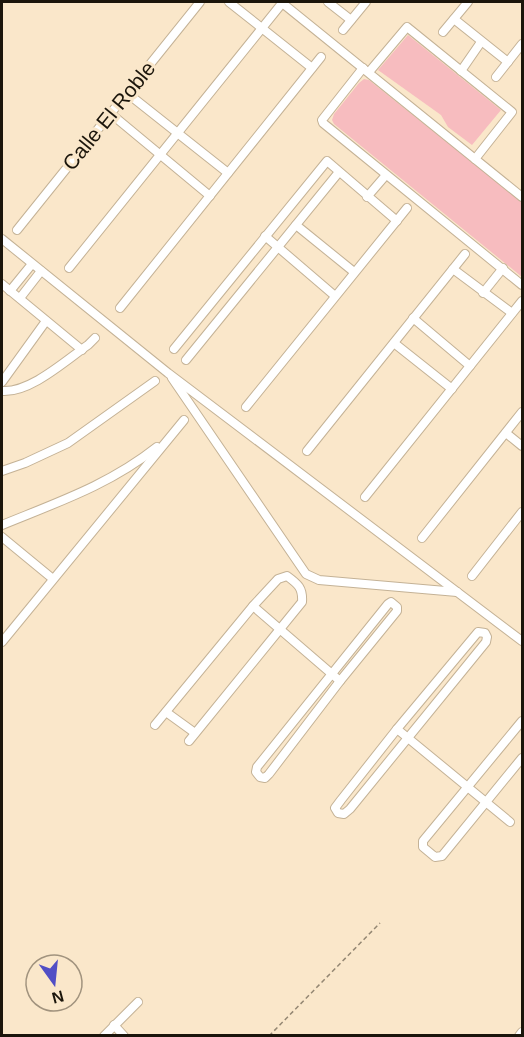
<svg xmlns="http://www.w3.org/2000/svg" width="524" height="1037" viewBox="0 0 524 1037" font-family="Arial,sans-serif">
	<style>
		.green { fill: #f7bcbf }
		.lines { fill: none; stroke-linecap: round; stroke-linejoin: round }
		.street-casing { stroke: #c4b296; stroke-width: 10 }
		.path { stroke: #948773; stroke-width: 1.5; stroke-dasharray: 4.5 3; stroke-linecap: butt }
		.street { stroke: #fff; stroke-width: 8 }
		.labels { text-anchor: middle; stroke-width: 6; stroke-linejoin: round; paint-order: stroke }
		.street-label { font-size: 21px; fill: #1b150b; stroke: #fae7ca }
	</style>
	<rect width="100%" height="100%" fill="#fae7ca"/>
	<g class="green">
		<polygon points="408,35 501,110 472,145 448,127 441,115 378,70"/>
		<polygon points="364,79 369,80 522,202 522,277 334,124 332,120 334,114 359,83"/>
	</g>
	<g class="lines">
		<g class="street-casing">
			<g id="street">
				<polyline points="229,2 312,68"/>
				<polyline points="281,2 522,197"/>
				<polyline points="328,2 351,20"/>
				<polyline points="454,19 508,62"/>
				<polyline points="343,30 366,2"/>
				<polyline points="443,32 468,2"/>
				<polyline points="363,68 322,120 323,123 522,285"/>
				<polyline points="461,71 481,42"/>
				<polyline points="369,72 407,27 512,112 475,159"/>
				<polyline points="496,77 522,44"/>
				<polyline points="127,93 228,173"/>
				<polyline points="110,113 210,196"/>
				<polyline points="367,197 386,175"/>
				<polyline points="296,225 354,272"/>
				<polyline points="17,230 200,2"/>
				<polyline points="265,236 335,296"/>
				<polyline points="2,239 168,373 522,641"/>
				<polyline points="69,268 283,2"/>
				<polyline points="453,269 512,313"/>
				<polyline points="2,284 82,350"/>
				<polyline points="10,291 32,264"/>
				<polyline points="483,293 503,268"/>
				<polyline points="20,298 41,271"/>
				<polyline points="120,308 321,57"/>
				<polyline points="413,318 470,366"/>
				<polyline points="394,343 452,389"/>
				<polyline points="174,349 327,161 397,221"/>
				<polyline points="186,360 339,172"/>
				<polyline points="172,378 306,574 319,580 457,592"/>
				<polyline points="2,382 46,321"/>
				<path d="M 2,391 C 30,393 65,361 88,345 L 95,338"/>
				<polyline points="246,407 407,208"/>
				<polyline points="506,433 522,446"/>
				<polyline points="307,451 465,254"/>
				<polyline points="2,471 25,463 68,443 155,381"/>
				<polyline points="365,497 522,301"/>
				<path d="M 2,525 C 58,502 109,485 157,447"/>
				<polyline points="2,537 53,579"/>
				<polyline points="422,538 522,412"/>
				<polyline points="472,576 522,512"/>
				<polygon points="391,602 397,607 397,611 340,681 269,774 265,778 260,777 256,772 257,767 388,604"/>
				<polyline points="253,606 340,681"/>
				<polygon points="478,632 485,633 487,637 486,642 350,809 344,814 338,813 335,808 341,800 397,729"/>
				<polyline points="2,642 184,420"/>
				<polyline points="166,712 195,733"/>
				<polyline points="522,721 423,841 423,847 435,857 442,856 522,758"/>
				<path d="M 155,725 L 253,606 L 278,579 L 287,576 C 298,584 303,588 302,602 L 189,741"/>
				<polyline points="397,729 510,822"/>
				<polyline points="114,1025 124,1036"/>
				<polyline points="104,1036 138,1002"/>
				<polyline points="519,1036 522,1032"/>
			</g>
		</g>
		<polyline class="path" points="269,1036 380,923"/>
		<use href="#street" class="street"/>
	</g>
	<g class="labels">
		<g class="street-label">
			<text transform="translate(109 116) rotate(-51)" y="7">Calle El Roble</text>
		</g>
	</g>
	<rect width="524" height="1037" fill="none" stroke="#1b150b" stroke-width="6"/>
	<g transform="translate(54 983) rotate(165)"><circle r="28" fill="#fae7ca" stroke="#a1937e" stroke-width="1.5"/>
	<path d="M0-4.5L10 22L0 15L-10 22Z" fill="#514ec5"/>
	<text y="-9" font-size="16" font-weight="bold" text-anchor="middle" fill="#1b150b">N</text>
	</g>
</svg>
